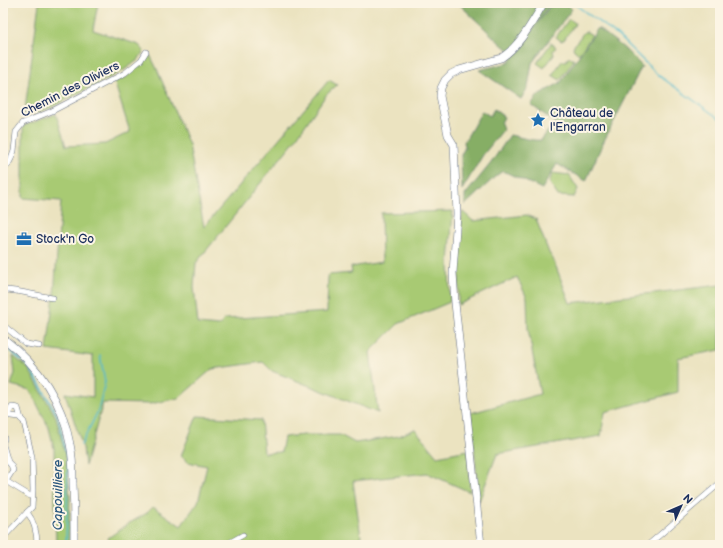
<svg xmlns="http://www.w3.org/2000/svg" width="723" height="548" viewBox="0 0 723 548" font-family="'Balsamiq Sans',sans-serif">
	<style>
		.green { fill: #a8ca73; stroke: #627c68 }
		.forest { fill: #86ae65; stroke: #506e62 }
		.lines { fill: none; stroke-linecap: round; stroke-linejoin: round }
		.stream { stroke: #4fb9cc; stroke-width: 1.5 }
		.street-casing { stroke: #646e80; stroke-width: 6 }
		.secondary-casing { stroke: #646e80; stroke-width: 8 }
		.street { stroke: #fff; stroke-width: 5 }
		.secondary { stroke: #fff; stroke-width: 7 }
		.labels { text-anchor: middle; stroke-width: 4; stroke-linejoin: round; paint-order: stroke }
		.street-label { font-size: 12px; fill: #1b2f5e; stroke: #fcf5e5 }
		.poi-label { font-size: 12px; fill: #1b2f5e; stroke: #fcf5e5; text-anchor: start }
		.water-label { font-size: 13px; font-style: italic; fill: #2b587f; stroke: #fcf5e5 }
	</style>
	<rect width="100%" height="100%" fill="#fcf5e5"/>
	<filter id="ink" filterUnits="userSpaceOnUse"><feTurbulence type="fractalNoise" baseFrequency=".025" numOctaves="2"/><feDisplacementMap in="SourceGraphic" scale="8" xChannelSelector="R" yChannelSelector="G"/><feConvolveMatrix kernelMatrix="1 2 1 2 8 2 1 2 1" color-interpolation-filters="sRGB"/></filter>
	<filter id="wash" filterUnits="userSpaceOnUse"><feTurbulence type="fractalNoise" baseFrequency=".012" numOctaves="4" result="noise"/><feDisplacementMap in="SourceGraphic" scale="16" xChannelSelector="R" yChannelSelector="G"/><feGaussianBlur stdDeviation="0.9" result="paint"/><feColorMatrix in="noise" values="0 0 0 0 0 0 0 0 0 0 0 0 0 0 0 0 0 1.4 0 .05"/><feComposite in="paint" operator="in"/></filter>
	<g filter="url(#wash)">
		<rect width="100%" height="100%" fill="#ebe3c0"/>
		<g class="green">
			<polygon points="39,3 98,3 93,30 139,45 144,51 138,60 124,70 52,107 24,117"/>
			<polygon points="569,19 574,22 575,24 564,40 561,41 556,37"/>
			<polygon points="584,32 587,32 592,35 579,54 574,50 573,47"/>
			<polygon points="551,43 556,47 553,51 554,55 544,68 537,63"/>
			<polygon points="150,55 157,69 189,145 204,227 329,80 337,85 326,95 295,140 218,236 196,263 194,287 198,324 219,326 225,319 327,312 328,275 352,273 351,267 382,262 381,213 453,211 449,263 450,302 398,324 370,352 378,413 272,371 263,362 212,369 179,398 150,404 103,403 85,466 83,448 65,393 93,397 93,356 47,350 54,295 61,201 23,198 23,126 56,114 66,146 105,144 130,132 114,81 126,77"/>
			<polygon points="569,57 574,60 560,80 552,75 562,61 566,61"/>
			<polygon points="553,173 569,175 578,189 574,197 558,196 549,182"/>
			<polygon points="462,211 473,221 527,215 536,219 549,253 553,259 570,303 720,285 720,350 678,358 678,392 605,412 601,436 497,454 479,501 471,413 540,394 528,329 527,298 517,277 458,305"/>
			<polygon points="13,356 28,368 56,417 67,462 70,498 69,545 56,545 54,448 49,428 30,390 11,385 15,373"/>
			<polygon points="197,416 261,420 264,453 281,452 284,437 304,435 340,435 355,443 399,436 415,429 437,456 468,450 470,492 427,473 353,481 361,537 345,545 244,545 242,539 231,545 111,545 108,538 128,524 147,513 153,507 181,526 198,502 207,466 188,462 181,456"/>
		</g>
		<g class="forest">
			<polygon points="458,3 549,3 549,5 515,53 503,46"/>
			<polygon points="551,3 564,3 572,9 532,63 528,87 521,99 479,70 508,63 550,6"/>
			<path d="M 598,28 L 625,49 L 642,66 L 603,143 L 586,181 L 557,164 L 542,189 L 503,171 L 497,175 L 465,205 L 465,195 L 491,163 L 510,135 C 520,137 532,141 541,140 L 555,122 L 531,105 L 538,95 L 560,83 Z"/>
			<polygon points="494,109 504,117 501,123 503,130 483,155 462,190 461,155 465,147 464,142 482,111 490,116"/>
		</g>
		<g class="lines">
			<g class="stream">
				<polyline points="573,3 618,36 658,75 720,119"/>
				<polyline points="3,345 29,366 58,416 68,463 66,545"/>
				<polyline points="81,445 98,411 105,382 100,355"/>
			</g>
		</g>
	</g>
	<g filter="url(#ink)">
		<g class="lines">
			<g class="street-casing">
				<g id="street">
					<polyline points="3,169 8,165 11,159 14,151 16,132 23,123 52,111 125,73 141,60 146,52"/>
					<path d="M 3,290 C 20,290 36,296 53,298"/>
					<polyline points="3,325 26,344 39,346"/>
					<polyline points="3,415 19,417 24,422 32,457 33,490 32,507 3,538"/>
					<polyline points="7,416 12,407 18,408 21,419"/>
					<polyline points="3,434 4,439 3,442"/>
					<polyline points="3,445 8,462 11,465 13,470 6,481"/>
					<polyline points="4,480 32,497"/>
					<path d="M 27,512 C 35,522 37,533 37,545"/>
					<polyline points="225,545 243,535"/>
					<polyline points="648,545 720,483"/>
				</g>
			</g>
			<g class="secondary-casing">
				<g id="secondary">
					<path d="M 3,338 C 38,365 62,400 70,444 C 73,457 73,470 73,484 C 74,504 74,525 74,545"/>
					<path d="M 481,545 L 455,303 L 453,273 L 457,214 L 454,145 L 448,135 L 440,96 L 441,88 L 445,80 L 451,74 L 459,70 L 501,58 C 520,46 532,22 544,3"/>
				</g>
			</g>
			<use href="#street" class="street"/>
			<use href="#secondary" class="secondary"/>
		</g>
	</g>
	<defs>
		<g id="sight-bare" transform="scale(1.2)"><path d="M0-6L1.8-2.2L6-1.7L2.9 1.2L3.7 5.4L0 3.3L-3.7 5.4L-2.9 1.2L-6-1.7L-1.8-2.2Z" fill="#1f6fb2" stroke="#fcf5e5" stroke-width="2.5" paint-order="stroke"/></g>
		<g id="office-bare" transform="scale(1.2)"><path d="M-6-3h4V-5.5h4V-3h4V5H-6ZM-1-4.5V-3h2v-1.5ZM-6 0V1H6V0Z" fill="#1f6fb2" stroke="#fcf5e5" stroke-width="2.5" paint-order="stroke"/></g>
	</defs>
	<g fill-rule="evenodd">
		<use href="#sight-bare" x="538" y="120"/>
		<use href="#office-bare" x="24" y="239"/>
	</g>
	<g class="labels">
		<g class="street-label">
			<text transform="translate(70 89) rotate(-27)" y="4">Chemin des Oliviers</text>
		</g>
		<g class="poi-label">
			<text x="550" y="117">Château de<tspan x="550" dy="14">l'Engarran</tspan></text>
			<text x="36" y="243">Stock'n Go</text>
		</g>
		<g class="water-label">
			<text transform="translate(57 495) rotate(-90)" y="5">Capouilliere</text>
		</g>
	</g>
	<rect width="723" height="548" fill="none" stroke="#fcf5e5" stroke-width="16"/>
	<g transform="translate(681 506) rotate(45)" stroke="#fcf5e5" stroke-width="3" paint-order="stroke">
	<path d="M0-3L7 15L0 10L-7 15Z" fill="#1b2f5e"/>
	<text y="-6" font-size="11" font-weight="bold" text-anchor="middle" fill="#1b2f5e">N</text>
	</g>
</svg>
